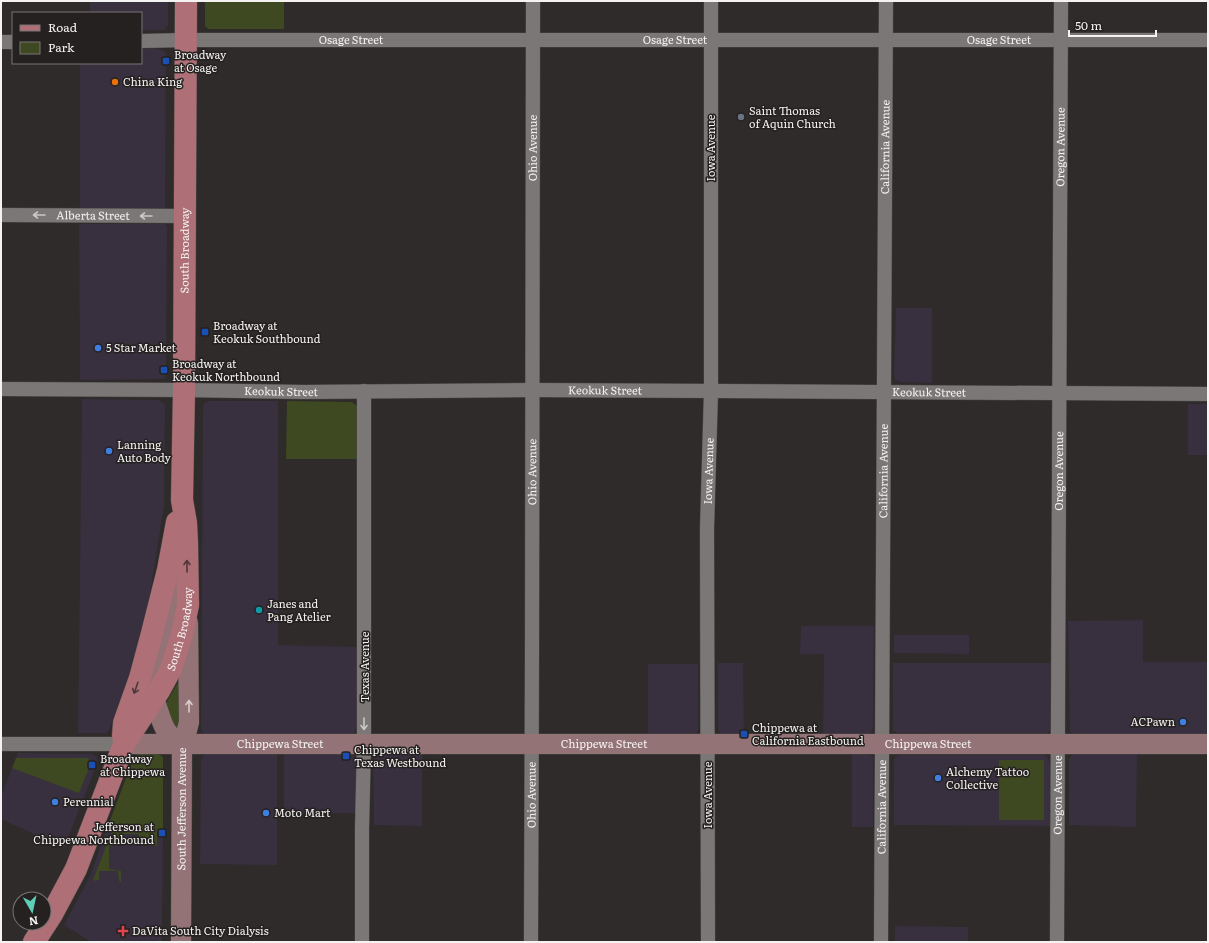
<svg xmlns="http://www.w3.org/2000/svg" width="1209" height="943" viewBox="0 0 1209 943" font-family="Literata,serif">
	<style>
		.commercial { fill: #382f3f }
		.green { fill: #3f4921 }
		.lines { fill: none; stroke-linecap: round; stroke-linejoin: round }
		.street-casing { stroke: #4c4949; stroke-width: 15 }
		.secondary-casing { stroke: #4c4949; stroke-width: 21 }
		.primary-casing { stroke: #4c4949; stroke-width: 23 }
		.street { stroke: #7a7776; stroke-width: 14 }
		.secondary { stroke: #947376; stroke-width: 20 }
		.primary { stroke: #ae6f76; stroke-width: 22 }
		.oneway { stroke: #cac8c7 }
		.oneway2 { stroke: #4d383a }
		.oneway3 { stroke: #d8cdcd }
		.transit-dot { fill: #1a4fb4; stroke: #242120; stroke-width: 1.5 }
		.food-dot { fill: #e8710a; stroke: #242120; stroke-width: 1.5 }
		.worship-dot { fill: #6b7280; stroke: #242120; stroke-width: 1.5 }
		.shop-dot { fill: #3f7fe0; stroke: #242120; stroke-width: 1.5 }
		.culture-dot { fill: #0f9aa8; stroke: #242120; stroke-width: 1.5 }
		.health-dot { fill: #e0444e; stroke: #242120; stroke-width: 1.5 }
		.labels { text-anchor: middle; stroke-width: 3; stroke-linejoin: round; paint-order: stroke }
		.street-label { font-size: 11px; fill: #f5f3f2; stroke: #242120 }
		.poi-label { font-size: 11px; fill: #f5f3f2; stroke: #242120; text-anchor: start }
	</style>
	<rect width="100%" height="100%" fill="#2e2b2a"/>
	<g class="commercial">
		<polygon points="90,1 168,1 168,25 164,30 141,30 141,13 90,13"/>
		<polygon points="141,49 158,49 164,51 166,54 165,208 162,210 80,210 80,63 141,63"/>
		<polygon points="79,224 165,224 167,226 166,375 165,378 162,379 80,380"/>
		<polygon points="896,308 932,308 932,383 900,382 895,380 894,376"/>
		<polygon points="82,399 158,400 164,403 165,406 164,506 150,594 128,679 109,730 107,733 78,733"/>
		<polygon points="209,401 278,401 278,645 357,647 357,728 354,733 349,735 205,734 202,732 201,728 203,410 204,403"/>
		<rect x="1188" y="404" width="20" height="51"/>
		<polygon points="1143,620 1143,662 1208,662 1208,735 1075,734 1070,732 1068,621"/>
		<polygon points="801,626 874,626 873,728 870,734 823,735 824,654 800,654"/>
		<polygon points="894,635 969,635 969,654 894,653"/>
		<polygon points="718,663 743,663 744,735 722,734 720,733 718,729"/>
		<polygon points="893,663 1050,663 1050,730 1048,733 1043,734 898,733 893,731"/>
		<polygon points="648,664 698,664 698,730 696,734 691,735 648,734"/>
		<polygon points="18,753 92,754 97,757 97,764 64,848 1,819 1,796"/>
		<polygon points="207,753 277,754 277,865 200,864 201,760 203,756"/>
		<polygon points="284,753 350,754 354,756 356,761 357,813 284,813"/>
		<polygon points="1074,753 1137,754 1136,827 1069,825 1069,759"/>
		<polygon points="383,754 422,754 422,826 374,825 373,760 376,755"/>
		<polygon points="852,754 870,755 873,757 873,827 852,827"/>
		<polygon points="902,755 1043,755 1047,757 1050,762 1050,826 894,825 894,759 897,756"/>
		<polygon points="106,831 163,831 162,942 91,942 64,925 90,876"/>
		<polygon points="895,926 968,927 968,942 895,942"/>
	</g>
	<g class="green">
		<polygon points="205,1 284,1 284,29 208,29 205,26"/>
		<polygon points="287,401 352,402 357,406 358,412 358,459 286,459"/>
		<polygon points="180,681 183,730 175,733 165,705 178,682"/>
		<polygon points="138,754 157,754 162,756 163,758 163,831 157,831 157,846 140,845 139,834 120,834 119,845 109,846 109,869 121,871 121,882 119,881 118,871 99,871 99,879 96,881 93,880 112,831 106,831 134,757"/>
		<polygon points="16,758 88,758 91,763 79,793 12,768"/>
		<rect x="999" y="760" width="45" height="60"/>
	</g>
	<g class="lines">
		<g class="street-casing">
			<g id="street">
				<path id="s1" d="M 141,41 L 186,40 L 1208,40"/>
				<polyline points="1,42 13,42"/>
				<path id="s2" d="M 1,215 L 185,216"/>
				<path id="s3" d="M 1,389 L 184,390 L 305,392 L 532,390 L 1208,394"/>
				<polyline points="1,744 124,744"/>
				<polyline points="362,942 362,829 364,744 364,391"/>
				<path id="s4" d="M 531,942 L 532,657 L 533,1"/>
				<path id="s5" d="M 708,942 L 707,529 L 711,391 L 711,1"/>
				<path id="s6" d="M 881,942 L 886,1"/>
				<path id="s7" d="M 1057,942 L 1061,1"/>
			</g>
		</g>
		<g class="secondary-casing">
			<g id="secondary">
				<path d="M 170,578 C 176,611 159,639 153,671 C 151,685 154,700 159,713 C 164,729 167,736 182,744"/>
				<path id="s8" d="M 124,744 L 1208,744"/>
				<path id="s9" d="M 181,942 L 182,744 L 185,738 L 189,722 L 188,623"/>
			</g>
		</g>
		<g class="primary-casing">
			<g id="primary">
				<polyline points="123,736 124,723 140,678 151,637 168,570 177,522"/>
				<path id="s10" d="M 34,942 L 52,914 L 76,869 L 124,744 L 159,691 L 171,669 L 182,634 L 188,605 L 187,542 L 186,523 L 182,500 L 184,390 L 186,1"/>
			</g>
		</g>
		<use href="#street" class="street"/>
		<use href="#secondary" class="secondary"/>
		<use href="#primary" class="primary"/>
	</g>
	<defs><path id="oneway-shaft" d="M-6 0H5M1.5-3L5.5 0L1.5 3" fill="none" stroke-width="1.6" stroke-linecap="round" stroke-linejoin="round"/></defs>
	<g class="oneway">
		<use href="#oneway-shaft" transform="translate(39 215) rotate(-180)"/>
		<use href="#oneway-shaft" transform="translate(146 216) rotate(-180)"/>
		<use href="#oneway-shaft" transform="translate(364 724) rotate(90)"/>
	</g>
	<g class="oneway2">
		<use href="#oneway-shaft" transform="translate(187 566) rotate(-91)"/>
		<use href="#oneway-shaft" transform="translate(136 688) rotate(109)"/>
	</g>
	<use class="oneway3" href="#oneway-shaft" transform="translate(189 706) rotate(-90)"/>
	<g class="transit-dot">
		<rect x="162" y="57" width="8" height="8" rx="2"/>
		<rect x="201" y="328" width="8" height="8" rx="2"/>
		<rect x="160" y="366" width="8" height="8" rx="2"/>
		<rect x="740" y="730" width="8" height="8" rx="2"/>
		<rect x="342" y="752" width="8" height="8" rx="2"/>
		<rect x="88" y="761" width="8" height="8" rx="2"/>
		<rect x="158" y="829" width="8" height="8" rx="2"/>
	</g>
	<circle class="food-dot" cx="115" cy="82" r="4"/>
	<circle class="worship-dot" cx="741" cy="117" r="4"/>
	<g class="shop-dot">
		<circle cx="98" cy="348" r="4"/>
		<circle cx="109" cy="451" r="4"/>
		<circle cx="1183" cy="722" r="4"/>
		<circle cx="938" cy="778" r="4"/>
		<circle cx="55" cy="802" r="4"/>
		<circle cx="266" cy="813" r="4"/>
	</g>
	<circle class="culture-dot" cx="259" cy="610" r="4"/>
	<path class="health-dot" d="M121 925h4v4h4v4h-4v4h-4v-4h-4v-4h4z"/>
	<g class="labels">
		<g class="street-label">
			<text dy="4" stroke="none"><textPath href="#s1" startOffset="210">Osage Street</textPath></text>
			<text dy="4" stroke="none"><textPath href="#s1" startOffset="534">Osage Street</textPath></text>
			<text dy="4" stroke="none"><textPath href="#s1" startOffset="858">Osage Street</textPath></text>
			<text dy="4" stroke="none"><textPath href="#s4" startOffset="794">Ohio Avenue</textPath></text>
			<text transform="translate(711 148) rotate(-90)" y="4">Iowa Avenue</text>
			<text dy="4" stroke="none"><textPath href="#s6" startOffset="795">California Avenue</textPath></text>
			<text dy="4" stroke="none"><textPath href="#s7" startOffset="795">Oregon Avenue</textPath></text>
			<text dy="4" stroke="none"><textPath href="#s2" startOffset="92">Alberta Street</textPath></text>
			<text dy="4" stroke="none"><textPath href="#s10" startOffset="728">South Broadway</textPath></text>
			<text dy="4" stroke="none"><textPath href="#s3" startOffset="604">Keokuk Street</textPath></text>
			<text dy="4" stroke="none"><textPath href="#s3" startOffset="280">Keokuk Street</textPath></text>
			<text dy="4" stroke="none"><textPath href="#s3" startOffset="928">Keokuk Street</textPath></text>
			<text dy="4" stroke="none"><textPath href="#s5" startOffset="471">Iowa Avenue</textPath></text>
			<text dy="4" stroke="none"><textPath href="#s6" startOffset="471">California Avenue</textPath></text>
			<text dy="4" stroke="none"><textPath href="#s7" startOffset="471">Oregon Avenue</textPath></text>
			<text dy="4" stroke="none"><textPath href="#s4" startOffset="470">Ohio Avenue</textPath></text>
			<text dy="4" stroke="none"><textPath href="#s10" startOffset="348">South Broadway</textPath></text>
			<text transform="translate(365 667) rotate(-90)" y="4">Texas Avenue</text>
			<text dy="4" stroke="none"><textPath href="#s8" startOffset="156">Chippewa Street</textPath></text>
			<text dy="4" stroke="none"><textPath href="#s8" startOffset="480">Chippewa Street</textPath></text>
			<text dy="4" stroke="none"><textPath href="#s8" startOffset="804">Chippewa Street</textPath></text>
			<text dy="4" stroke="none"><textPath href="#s4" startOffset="147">Ohio Avenue</textPath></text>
			<text transform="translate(708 795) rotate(-90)" y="4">Iowa Avenue</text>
			<text dy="4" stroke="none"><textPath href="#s7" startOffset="147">Oregon Avenue</textPath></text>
			<text dy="4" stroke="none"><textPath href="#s6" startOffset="135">California Avenue</textPath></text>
			<text dy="4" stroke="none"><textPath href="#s9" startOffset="133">South Jefferson Avenue</textPath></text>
		</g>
		<g class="poi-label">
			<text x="174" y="59">Broadway<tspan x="174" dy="13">at Osage</tspan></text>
			<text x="123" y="86">China King</text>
			<text x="749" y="115">Saint Thomas<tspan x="749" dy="13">of Aquin Church</tspan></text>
			<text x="213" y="330">Broadway at<tspan x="213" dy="13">Keokuk Southbound</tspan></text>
			<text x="106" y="352">5 Star Market</text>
			<text x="172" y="368">Broadway at<tspan x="172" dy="13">Keokuk Northbound</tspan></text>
			<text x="117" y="449">Lanning<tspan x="117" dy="13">Auto Body</tspan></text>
			<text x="267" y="608">Janes and<tspan x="267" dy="13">Pang Atelier</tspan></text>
			<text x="1175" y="726" text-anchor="end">ACPawn</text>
			<text x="752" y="732">Chippewa at<tspan x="752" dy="13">California Eastbound</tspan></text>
			<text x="354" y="754">Chippewa at<tspan x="354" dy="13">Texas Westbound</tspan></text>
			<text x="100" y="763">Broadway<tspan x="100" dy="13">at Chippewa</tspan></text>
			<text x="946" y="776">Alchemy Tattoo<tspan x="946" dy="13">Collective</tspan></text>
			<text x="63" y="806">Perennial</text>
			<text x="274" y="817">Moto Mart</text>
			<text x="154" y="831" text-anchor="end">Jefferson at<tspan x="154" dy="13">Chippewa Northbound</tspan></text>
			<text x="132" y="935">DaVita South City Dialysis</text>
		</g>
	</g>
	<rect width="1209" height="943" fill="none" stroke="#f5f3f2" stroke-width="4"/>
	<rect x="12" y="12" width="130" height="52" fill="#242120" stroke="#787574"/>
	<rect x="20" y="25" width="20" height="6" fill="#ae6f76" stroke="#787574"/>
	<text x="48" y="32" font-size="12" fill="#f5f3f2">Road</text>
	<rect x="20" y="42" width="20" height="12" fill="#3f4921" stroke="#787574"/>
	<text x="48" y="52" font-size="12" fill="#f5f3f2">Park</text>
	<g transform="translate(32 911) rotate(171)"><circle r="19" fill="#242120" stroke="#787574"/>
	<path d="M0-3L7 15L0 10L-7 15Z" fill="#5eceb8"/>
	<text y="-6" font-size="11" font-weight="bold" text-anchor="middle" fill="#f5f3f2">N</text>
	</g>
	<path d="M1069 30v6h87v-6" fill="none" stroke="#f5f3f2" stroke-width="2"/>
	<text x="1075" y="30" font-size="12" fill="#f5f3f2" stroke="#242120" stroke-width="3" paint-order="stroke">50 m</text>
</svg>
